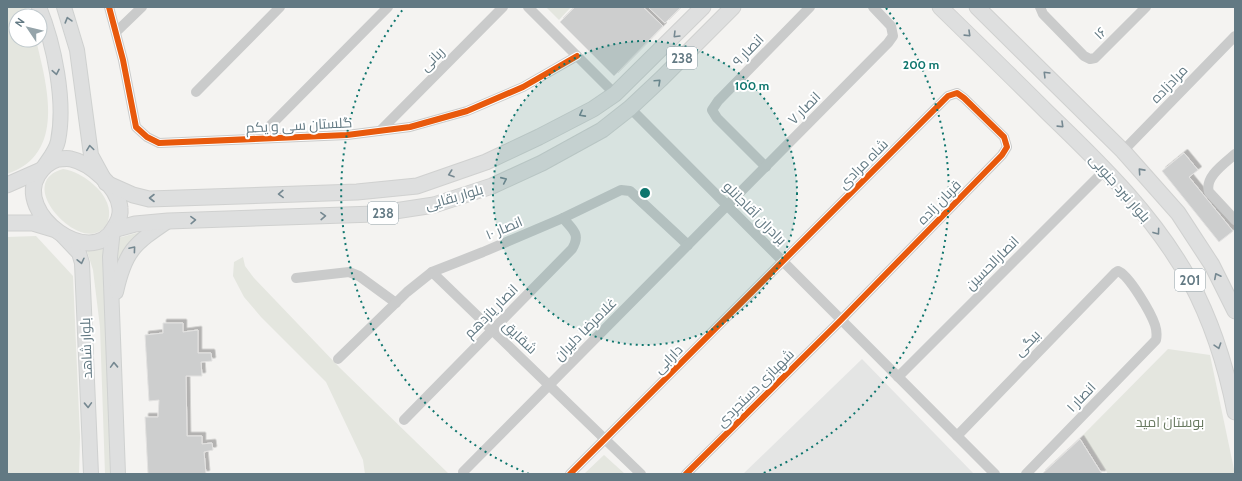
<svg xmlns="http://www.w3.org/2000/svg" width="1242" height="481" viewBox="0 0 1242 481" font-family="Cabin,Cairo,sans-serif">
	<style>
		.built { fill: #e4e5e4 }
		.green { fill: #e4e6df }
		.building { fill: #cdcece; stroke: #e3e2e1; filter: url(#shadow) }
		.lines { fill: none; stroke-linecap: round; stroke-linejoin: round }
		.secondary-casing { stroke: #cfd1d0; stroke-width: 16 }
		.primary-casing { stroke: #d0d1d0; stroke-width: 17 }
		.street { stroke: #cacbcb; stroke-width: 10 }
		.secondary { stroke: #dedfdf; stroke-width: 14 }
		.primary { stroke: #dedfdf; stroke-width: 15 }
		.cycleway-casing { stroke: #fff; stroke-width: 8 }
		.cycleway { stroke: #e8590c; stroke-width: 6 }
		.oneway { stroke: #758891 }
		.ring { fill: none; stroke: #0f766e; stroke-width: 2; stroke-dasharray: 2 4 }
		.labels { text-anchor: middle; stroke-width: 4; stroke-linejoin: round; paint-order: stroke }
		.shield { fill: #fff; stroke: #91a1a8; stroke-width: 1 }
		.shield-label { font-size: 13px; font-weight: bold; fill: #627983 }
		.street-label { font-size: 14px; fill: #627983; stroke: #fff }
		.park-label { font-size: 14px; fill: #697a61; stroke: #fff }
		.centre { fill: #0f766e; stroke: #fff; stroke-width: 2 }
		.ring-label { font-size: 12px; text-anchor: middle; font-weight: bold; fill: #0f766e; stroke: #fff; stroke-width: 4; stroke-linejoin: round; paint-order: stroke }
	</style>
	<defs>
		<filter id="shadow"><feDropShadow dx="3.5" dy="-3.5" stdDeviation="0" flood-color="#0004"/></filter>
	</defs>
	<rect width="100%" height="100%" fill="#f4f3f1"/>
	<polygon class="built" points="862,359 974,474 743,474"/>
	<g class="green">
		<path d="M 7,7 L 26,7 L 29,16 L 16,16 L 16,40 L 36,40 C 47,86 67,154 7,174 Z"/>
		<polygon points="546,7 571,7 559,20"/>
		<path d="M 63,169 C 84,172 116,197 108,221 C 106,226 103,230 98,232 C 73,245 15,182 63,169 Z"/>
		<polygon points="144,231 129,246 116,263 118,238"/>
		<polygon points="36,236 73,276 80,437 79,474 7,474 7,237"/>
		<polygon points="103,245 103,270 112,474 105,474 100,327 93,270 86,248"/>
		<polygon points="243,257 245,266 254,278 340,368 449,474 365,474 363,460 326,382 261,317 244,297 233,276 234,262"/>
		<polygon points="1168,349 1210,355 1235,474 1108,474 1083,435"/>
		<polygon points="604,455 625,474 584,474"/>
	</g>
	<g class="building">
		<polygon points="575,7 643,7 663,26 614,76 560,22"/>
		<polygon points="648,7 681,7 665,23"/>
		<polygon points="1184,153 1198,170 1189,177 1233,231 1219,242 1162,171"/>
		<polygon points="163,323 183,323 183,332 198,330 198,353 211,353 212,361 201,362 202,376 186,376 187,436 202,436 202,444 212,443 213,450 204,452 206,474 148,474 145,417 158,417 159,400 149,401 145,335 163,333"/>
		<polygon points="1080,439 1102,474 1042,474"/>
	</g>
	<g class="lines">
		<g class="secondary-casing">
			<g id="secondary">
				<path d="M 39,7 C 54,44 66,101 58,141 C 56,151 48,160 43,168"/>
				<polyline points="64,7 77,50 91,155 103,177"/>
				<polyline points="113,230 110,257 118,474"/>
				<polyline points="61,234 79,253 82,263 91,474"/>
				<path d="M 116,292 C 125,251 134,244 168,221"/>
			</g>
		</g>
		<g class="primary-casing">
			<g id="primary">
				<path d="M 940,7 C 977,43 1014,79 1050,115 C 1102,165 1155,217 1190,281 C 1212,322 1226,366 1235,412"/>
				<polyline points="977,7 1123,151 1178,213 1212,265 1235,311"/>
				<path d="M 58,159 C 62,159 67,158 71,159 C 90,163 118,187 120,208 C 121,215 118,222 114,228 C 91,270 14,214 38,175 C 43,167 49,162 58,159 Z"/>
				<polyline points="106,183 133,195 149,199 357,192 417,186 486,162 539,137 593,109 615,94 703,7"/>
				<polyline points="7,185 41,170"/>
				<polyline points="7,223 33,223 53,229"/>
				<polyline points="113,230 135,224 168,221 375,214 434,205 492,186 542,163 602,130 630,108 662,78 733,7"/>
			</g>
		</g>
		<g class="street">
			<polyline points="109,7 123,60 136,127 147,137 159,143 347,135 410,127 467,111 523,87 577,56"/>
			<polyline points="528,7 615,94"/>
			<polyline points="1040,7 1043,14 1084,56 1090,59 1095,58 1146,7"/>
			<polyline points="116,32 142,7"/>
			<polyline points="196,92 280,7"/>
			<polyline points="630,108 995,474"/>
			<polyline points="380,131 503,7"/>
			<polyline points="257,139 388,7"/>
			<polyline points="1123,151 1235,36"/>
			<path d="M 1235,154 C 1225,163 1204,177 1209,192 L 1235,220"/>
			<polyline points="766,167 717,118 712,110 718,101 810,7"/>
			<polyline points="432,272 641,474"/>
			<polyline points="296,278 349,272 359,276 396,303"/>
			<polyline points="338,359 407,292 432,272 483,252 563,218 621,190 630,191 688,245"/>
			<polyline points="898,377 1106,169"/>
			<path d="M 404,420 L 572,249 C 581,234 573,230 563,218"/>
			<path d="M 957,436 L 1115,273 L 1118,271 C 1129,275 1151,313 1155,325 C 1157,331 1157,335 1156,340 L 1026,474"/>
			<polyline points="463,472 888,43 893,36 891,26 873,7"/>
			<polyline points="570,474 948,96 957,93 964,98 1004,137 1007,147 1002,155 841,320 686,474"/>
		</g>
		<use href="#secondary" class="secondary"/>
		<use href="#primary" class="primary"/>
		<g class="cycleway-casing">
			<g id="cycleway">
				<polyline points="109,7 123,60 136,127 147,137 159,143 347,135 410,127 467,111 523,87 577,56"/>
				<polyline points="570,474 948,96 957,93 964,98 1004,137 1007,147 1002,155 841,320 686,474"/>
			</g>
		</g>
		<use href="#cycleway" class="cycleway"/>
	</g>
	<defs><path id="oneway-chevron" d="M-2-3.5L2.5 0L-2 3.5" fill="none" stroke-width="1.6" stroke-linecap="round" stroke-linejoin="round"/></defs>
	<g class="oneway">
		<use href="#oneway-chevron" transform="translate(68 20) rotate(-106)"/>
		<use href="#oneway-chevron" transform="translate(968 34) rotate(44)"/>
		<use href="#oneway-chevron" transform="translate(676 35) rotate(135)"/>
		<use href="#oneway-chevron" transform="translate(56 72) rotate(79)"/>
		<use href="#oneway-chevron" transform="translate(1046 74) rotate(-135)"/>
		<use href="#oneway-chevron" transform="translate(658 82) rotate(-43)"/>
		<use href="#oneway-chevron" transform="translate(582 114) rotate(152)"/>
		<use href="#oneway-chevron" transform="translate(1061 125) rotate(44)"/>
		<use href="#oneway-chevron" transform="translate(90 148) rotate(-98)"/>
		<use href="#oneway-chevron" transform="translate(1141 171) rotate(-132)"/>
		<use href="#oneway-chevron" transform="translate(451 174) rotate(161)"/>
		<use href="#oneway-chevron" transform="translate(504 180) rotate(-24)"/>
		<use href="#oneway-chevron" transform="translate(281 194) rotate(178)"/>
		<use href="#oneway-chevron" transform="translate(152 198) rotate(180)"/>
		<use href="#oneway-chevron" transform="translate(323 216) rotate(-2)"/>
		<use href="#oneway-chevron" transform="translate(193 220) rotate(-2)"/>
		<use href="#oneway-chevron" transform="translate(1157 232) rotate(54)"/>
		<use href="#oneway-chevron" transform="translate(133 249) rotate(-50)"/>
		<use href="#oneway-chevron" transform="translate(81 261) rotate(77)"/>
		<use href="#oneway-chevron" transform="translate(1217 276) rotate(-117)"/>
		<use href="#oneway-chevron" transform="translate(1218 346) rotate(72)"/>
		<use href="#oneway-chevron" transform="translate(114 365) rotate(-92)"/>
		<use href="#oneway-chevron" transform="translate(88 405) rotate(88)"/>
	</g>
	<circle cx="645" cy="193" r="152" fill="#0f766e" fill-opacity=".12"/>
	<g class="ring">
		<circle cx="645" cy="193" r="152"/>
		<path d="M529 474A304 304 0 0 1 404 8M886 8A304 304 0 0 1 761 474"/>
	</g>
	<g class="labels">
		<g class="shield">
			<rect x="667" y="47" width="30" height="22" rx="3"/>
			<rect x="368" y="202" width="30" height="22" rx="3"/>
			<rect x="1175" y="269" width="30" height="22" rx="3"/>
		</g>
		<g class="shield-label">
			<text x="682" y="63">238</text>
			<text x="383" y="218">238</text>
			<text x="1190" y="285">201</text>
		</g>
		<g class="street-label">
			<text transform="translate(1100 33) rotate(-45)" y="5">۱۶</text>
			<text transform="translate(748 50) rotate(-46)" y="5">انصار ۹</text>
			<text transform="translate(432 59) rotate(-45)" y="5">ربانی</text>
			<text transform="translate(1169 84) rotate(-46)" y="5">مرادزاده</text>
			<text transform="translate(804 108) rotate(-45)" y="5">انصار ۷</text>
			<text transform="translate(299 125) rotate(-3)" y="5">گلستان سی و یکم</text>
			<text transform="translate(863 164) rotate(-45)" y="5">شاه مرادی</text>
			<text transform="translate(1120 188) rotate(49)" y="5">بلوار نبرد جنوبی</text>
			<text transform="translate(454 197) rotate(-16)" y="5">بلوار بقایی</text>
			<text transform="translate(939 202) rotate(-46)" y="5">قربان زاده</text>
			<text transform="translate(755 213) rotate(45)" y="5">برادران آقاجانلو</text>
			<text transform="translate(504 228) rotate(-23)" y="5">انصار ۱۰</text>
			<text transform="translate(992 263) rotate(-45)" y="5">انصارالحسین</text>
			<text transform="translate(491 311) rotate(-45)" y="5">انصار یازدهم</text>
			<text transform="translate(585 329) rotate(-45)" y="5">غلامرضا دلیران</text>
			<text transform="translate(520 337) rotate(44)" y="5">شقایق</text>
			<text transform="translate(1027 343) rotate(-46)" y="5">بیگی</text>
			<text transform="translate(86 348) rotate(-92)" y="5">بلوار شاهد</text>
			<text transform="translate(668 359) rotate(-45)" y="5">دارابی</text>
			<text transform="translate(755 388) rotate(-45)" y="5">شهبازی دستجردی</text>
			<text transform="translate(1081 397) rotate(-46)" y="5">انصار ۱</text>
		</g>
		<g class="park-label">
			<text x="1170" y="427">بوستان امید</text>
		</g>
	</g>
	<circle cx="645" cy="193" r="6" class="centre"/>
	<g class="ring-label">
		<text x="921" y="69">200 m</text>
		<text x="752" y="90">100 m</text>
	</g>
	<rect width="1242" height="481" fill="none" stroke="#627983" stroke-width="16"/>
	<g transform="translate(28 28) rotate(305)"><circle r="19" fill="#ffffff" stroke="#c0c9cd"/>
	<path d="M0-3L7 15L0 10L-7 15Z" fill="#95a4aa"/>
	<text y="-6" font-size="11" font-weight="bold" text-anchor="middle" fill="#627983">N</text>
	</g>
</svg>
